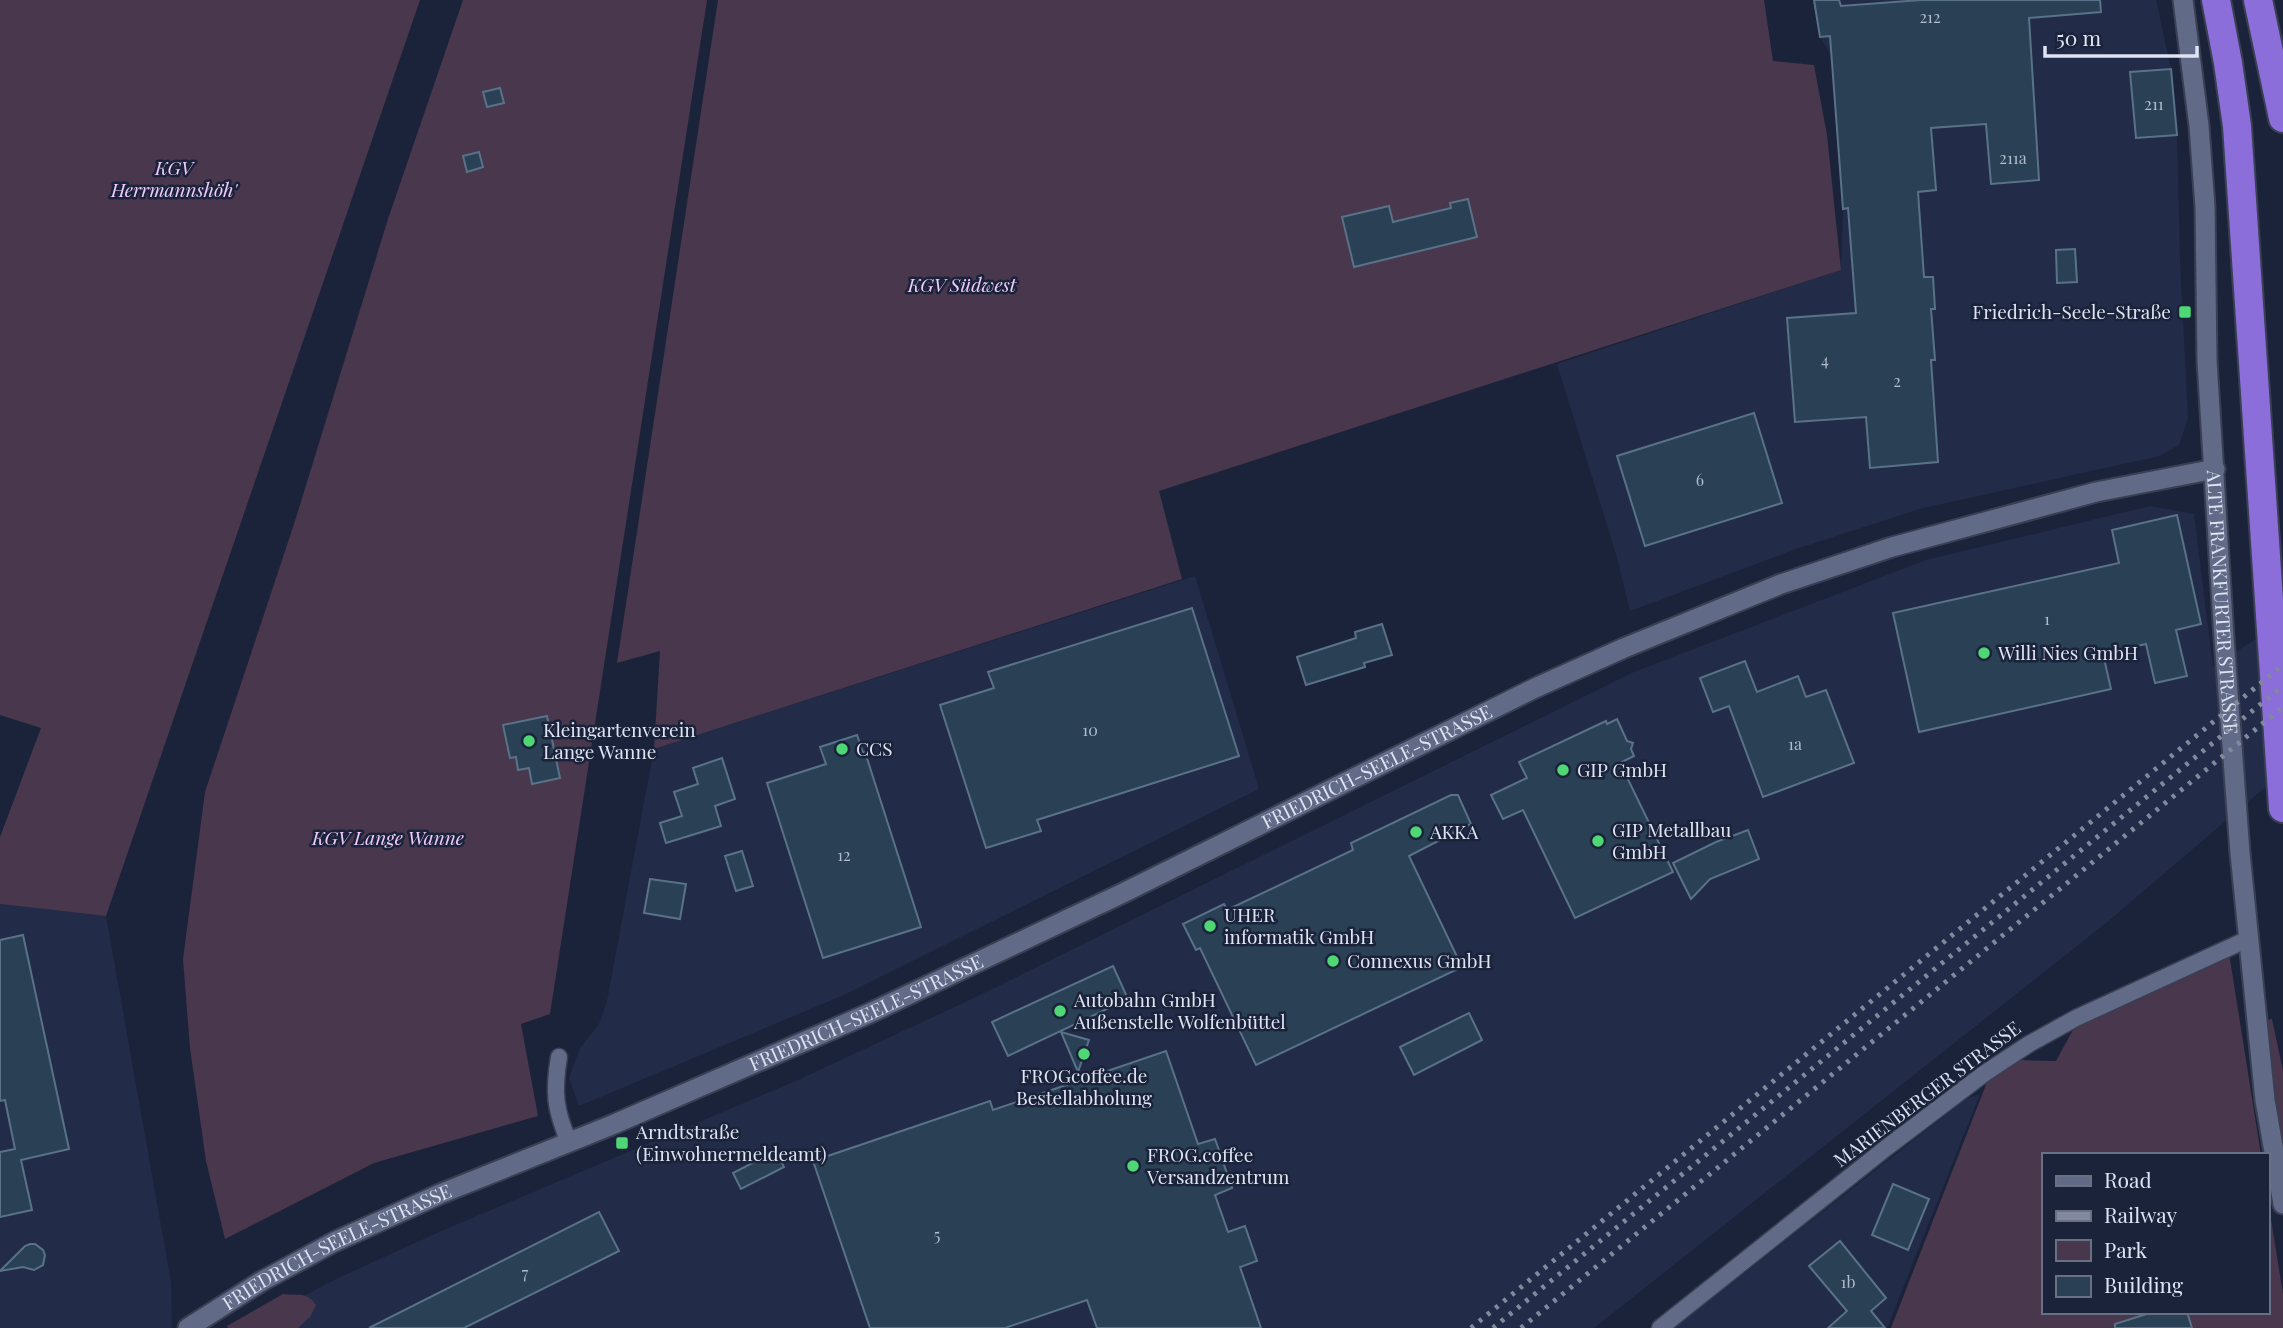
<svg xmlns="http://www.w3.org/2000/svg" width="2283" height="1328" viewBox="0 0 2283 1328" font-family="'Playfair Display',serif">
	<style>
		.built { fill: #222c49 }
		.green { fill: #48374d }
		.building { fill: #294055; stroke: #597288; stroke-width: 2 }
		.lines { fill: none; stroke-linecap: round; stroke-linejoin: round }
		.minor-casing { stroke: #3a3f53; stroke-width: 19 }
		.tertiary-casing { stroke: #3a3f53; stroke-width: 23 }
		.motorway-casing { stroke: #3a3f53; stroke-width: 32 }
		.minor { stroke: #616b87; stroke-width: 16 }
		.tertiary { stroke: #616b87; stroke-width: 19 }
		.motorway { stroke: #8b6ed9; stroke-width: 28 }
		.rail { stroke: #83899d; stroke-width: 5; stroke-dasharray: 3.5 7; stroke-linecap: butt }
		.poi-dot { fill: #4fd675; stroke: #1b233a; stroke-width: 2.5 }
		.labels { text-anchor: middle; stroke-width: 5; stroke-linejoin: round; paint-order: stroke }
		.number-label { font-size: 16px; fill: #b1bbcc }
		.park-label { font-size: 19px; font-style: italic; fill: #f0cbfc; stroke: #1b233a }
		.poi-label { font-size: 19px; fill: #dee4f4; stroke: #1b233a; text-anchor: start }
		.street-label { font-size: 19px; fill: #dee4f4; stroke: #1b233a }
	</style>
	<rect width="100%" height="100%" fill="#1b233a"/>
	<g class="built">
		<polygon points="1814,0 2156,0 2171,69 2177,135 2180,261 2188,418 2179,445 2160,456 1923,508 1799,548 1630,611 1616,554 1557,364 1841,270 1843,209 1831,55 1820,37"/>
		<polygon points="2150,506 2194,514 2213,667 2283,621 2283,772 2106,923 1594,1328 262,1328 258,1320 336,1279 439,1232 798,1080 974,998 1634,672 1926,560"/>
		<polygon points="1195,576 1259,789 846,994 579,1106 569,1078 580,1048 599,1024 607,1001 654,749"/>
		<polygon points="0,904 106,916 171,1282 172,1328 0,1328"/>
		<polygon points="1980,1094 1887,1328 1675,1328 1966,1099"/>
	</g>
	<g class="green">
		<polygon points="0,0 420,0 106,916 0,904 0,837 41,728 0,715"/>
		<polygon points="463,0 707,0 550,1014 521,1024 538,1116 374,1163 225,1239 206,1161 190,1048 183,959 205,792 295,521 388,219"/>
		<polygon points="718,0 1764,0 1773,61 1814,65 1827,135 1841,270 1159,491 1182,579 654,749 660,651 617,663"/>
		<polygon points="2229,953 2261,1155 2043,1155 2043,1312 2267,1312 2267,1194 2283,1294 2283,1328 1891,1328 1989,1077 2017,1060 2056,1061 2074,1028"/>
		<polygon points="2272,1019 2283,1071 2283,1146 2274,1093 2267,1020"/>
		<path d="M 283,1294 C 297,1296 307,1291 316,1305 L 310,1317 L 298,1328 L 228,1328 L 227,1326 Z"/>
	</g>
	<g class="building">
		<polygon points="1814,0 1839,0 1841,6 1921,0 2100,0 2101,12 2029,18 2039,180 1991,184 1986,124 1931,128 1936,190 1918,192 1924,277 1933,277 1935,309 1931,309 1935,360 1931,360 1938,462 1870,468 1866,417 1795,422 1787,318 1856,313 1848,208 1843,209 1830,36 1820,37"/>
		<polygon points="2171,69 2177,135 2136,138 2130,72"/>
		<polygon points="500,88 504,103 487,107 483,92"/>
		<polygon points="479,152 483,167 467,172 463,156"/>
		<polygon points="1468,199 1477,237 1354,267 1342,217 1389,206 1393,222 1451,208 1450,203"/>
		<polygon points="2075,249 2077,282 2057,283 2056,250"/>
		<polygon points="1754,413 1782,503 1645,546 1617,456"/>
		<polygon points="2177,515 2201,624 2176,630 2187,676 2155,683 2146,644 2103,654 2111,689 1919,732 1893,613 2119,563 2112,530"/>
		<polygon points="1192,608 1239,756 1037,820 1041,831 986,848 940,705 994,688 988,672"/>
		<polygon points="1382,624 1392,655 1364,663 1365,667 1306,685 1297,657 1356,638 1355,632"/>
		<polygon points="1745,661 1757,692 1798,676 1806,697 1826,690 1854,763 1763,797 1729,706 1713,712 1700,678"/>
		<polygon points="547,716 560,778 532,784 529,768 518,770 516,757 510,758 503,725"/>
		<polygon points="1617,719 1627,741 1633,743 1631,749 1634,756 1620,763 1673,872 1575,918 1523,810 1503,819 1491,795 1527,778 1519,762 1606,721 1607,724"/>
		<polygon points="857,735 863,752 865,752 921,927 823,958 767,783 826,764 820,747"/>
		<polygon points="722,758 735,799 715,806 721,826 666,843 660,823 682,816 674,792 698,784 693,768"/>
		<polygon points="1451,795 1458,795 1471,824 1409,856 1462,967 1256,1065 1200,948 1196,950 1183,924 1224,904 1227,910 1353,850 1351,843"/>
		<polygon points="1748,830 1759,859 1710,879 1691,899 1673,863 1716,842"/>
		<polygon points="742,851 753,886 736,891 725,856"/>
		<polygon points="650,879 686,884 680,919 644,913"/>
		<polygon points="23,935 69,1149 21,1160 32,1210 0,1217 0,1152 15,1149 5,1100 0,1101 0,940"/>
		<polygon points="1113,966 1128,999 1008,1056 992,1022"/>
		<polygon points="1469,1013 1482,1040 1414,1075 1400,1047"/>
		<polygon points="1061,1032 1089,1040 1078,1072"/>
		<polygon points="1166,1051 1198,1144 1215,1139 1232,1188 1215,1195 1228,1232 1245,1226 1257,1261 1240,1267 1261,1328 1097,1328 1087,1300 1005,1328 870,1328 813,1161 990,1101 993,1110"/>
		<polygon points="776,1151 784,1167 741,1189 733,1173"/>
		<polygon points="1893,1184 1929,1199 1908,1250 1872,1235"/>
		<polygon points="599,1212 619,1251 464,1328 369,1328"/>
		<polygon points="1840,1241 1886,1298 1871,1311 1885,1328 1828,1328 1847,1311 1809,1266"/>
		<polygon points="30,1244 35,1244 43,1250 45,1255 43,1265 34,1270 23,1267 0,1271 25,1246"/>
		<polygon points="2153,1312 2187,1312 2192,1328 2115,1328 2115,1324"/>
	</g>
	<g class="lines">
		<g class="minor-casing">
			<g id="minor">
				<path d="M 559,1057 C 553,1092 555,1110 569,1142"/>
				<polyline points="1660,1328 1886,1148 1985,1073 2029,1044 2076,1018 2248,939"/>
			</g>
		</g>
		<g class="tertiary-casing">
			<g id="tertiary">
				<path id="s1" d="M 2183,0 L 2199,126 L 2205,207 L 2207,361 L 2224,638 L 2240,853 L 2265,1100 L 2283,1204"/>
				<path id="s2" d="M 188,1328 L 262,1281 L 334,1242 L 440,1194 L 612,1125 L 870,1013 L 1123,893 L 1535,688 L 1624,648 L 1781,584 L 1892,547 L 2096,492 L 2215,469"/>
			</g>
		</g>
		<g class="motorway-casing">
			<g id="motorway">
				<polyline points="2216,0 2228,63 2237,126 2283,808"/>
				<polyline points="2258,0 2283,118"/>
			</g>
		</g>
		<use href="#minor" class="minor"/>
		<use href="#tertiary" class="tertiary"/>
		<use href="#motorway" class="motorway"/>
		<g class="rail">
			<polyline points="1471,1328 2283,665"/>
			<polyline points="1493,1328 2283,686"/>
			<polyline points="1521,1328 2283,707"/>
		</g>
	</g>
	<g class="poi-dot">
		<rect x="2178" y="305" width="14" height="14" rx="3.5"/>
		<circle cx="1984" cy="653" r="7"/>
		<circle cx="529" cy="741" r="7"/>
		<circle cx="842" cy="749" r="7"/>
		<circle cx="1563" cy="770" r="7"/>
		<circle cx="1416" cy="832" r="7"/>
		<circle cx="1598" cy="841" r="7"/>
		<circle cx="1210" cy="926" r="7"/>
		<circle cx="1333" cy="961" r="7"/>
		<circle cx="1060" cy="1011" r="7"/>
		<circle cx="1084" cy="1054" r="7"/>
		<rect x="615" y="1136" width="14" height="14" rx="3.5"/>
		<circle cx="1133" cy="1166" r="7"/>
	</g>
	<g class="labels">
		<g class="number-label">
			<text x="1930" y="23">212</text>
			<text x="2154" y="110">211</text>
			<text x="2013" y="164">211a</text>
			<text x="1825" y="366">4</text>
			<text x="1897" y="387">2</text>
			<text x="1700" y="486">6</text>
			<text x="2047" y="625">1</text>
			<text x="1090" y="736">10</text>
			<text x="1795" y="750">1a</text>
			<text x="844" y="861">12</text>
			<text x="937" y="1241">5</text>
			<text x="525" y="1279">7</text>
			<text x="1848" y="1288">1b</text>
		</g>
		<g class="park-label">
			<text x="174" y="175">KGV<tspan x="174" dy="22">Herrmannshöh'</tspan></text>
			<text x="962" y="292">KGV Südwest</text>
			<text x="388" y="845">KGV Lange Wanne</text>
		</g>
		<g class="poi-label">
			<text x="2171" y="319" text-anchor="end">Friedrich-Seele-Straße</text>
			<text x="1998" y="660">Willi Nies GmbH</text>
			<text x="543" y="737">Kleingartenverein<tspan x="543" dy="22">Lange Wanne</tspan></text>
			<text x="856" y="756">CCS</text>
			<text x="1577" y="777">GIP GmbH</text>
			<text x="1612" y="837">GIP Metallbau<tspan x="1612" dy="22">GmbH</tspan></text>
			<text x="1430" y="839">AKKA</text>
			<text x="1224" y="922">UHER<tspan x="1224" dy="22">informatik GmbH</tspan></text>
			<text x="1347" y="968">Connexus GmbH</text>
			<text x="1074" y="1007">Autobahn GmbH<tspan x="1074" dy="22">Außenstelle Wolfenbüttel</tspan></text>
			<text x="1084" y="1083" text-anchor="middle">FROGcoffee.de<tspan x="1084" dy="22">Bestellabholung</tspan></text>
			<text x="636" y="1139">Arndtstraße<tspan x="636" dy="22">(Einwohnermeldeamt)</tspan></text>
			<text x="1147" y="1162">FROG.coffee<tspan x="1147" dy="22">Versandzentrum</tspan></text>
		</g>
		<g class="street-label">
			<text dy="7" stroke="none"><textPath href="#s1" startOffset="604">ALTE FRANKFURTER STRASSE</textPath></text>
			<text dy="7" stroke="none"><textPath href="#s2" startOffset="1316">FRIEDRICH-SEELE-STRASSE</textPath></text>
			<text dy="7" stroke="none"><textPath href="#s2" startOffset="749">FRIEDRICH-SEELE-STRASSE</textPath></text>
			<text transform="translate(1927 1094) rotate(-37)" y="7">MARIENBERGER STRASSE</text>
			<text dy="7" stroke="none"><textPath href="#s2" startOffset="170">FRIEDRICH-SEELE-STRASSE</textPath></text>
		</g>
	</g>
	<rect x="2042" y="1153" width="228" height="161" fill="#1b233a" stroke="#697084" stroke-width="2"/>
	<rect x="2056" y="1176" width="35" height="10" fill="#616b87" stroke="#697084" stroke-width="2"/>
	<text x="2104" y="1188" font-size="21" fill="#dee4f4">Road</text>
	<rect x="2056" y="1211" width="35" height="10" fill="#83899d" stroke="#697084" stroke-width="2"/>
	<text x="2104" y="1223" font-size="21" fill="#dee4f4">Railway</text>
	<rect x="2056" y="1240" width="35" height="21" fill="#48374d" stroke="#697084" stroke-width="2"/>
	<text x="2104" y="1258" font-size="21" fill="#dee4f4">Park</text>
	<rect x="2056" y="1276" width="35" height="21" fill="#294055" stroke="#697084" stroke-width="2"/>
	<text x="2104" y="1293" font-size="21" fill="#dee4f4">Building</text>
	<path d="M2045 46v10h152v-10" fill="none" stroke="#dee4f4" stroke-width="3.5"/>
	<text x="2056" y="46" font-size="21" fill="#dee4f4" stroke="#1b233a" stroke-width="5" paint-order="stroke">50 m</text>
</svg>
